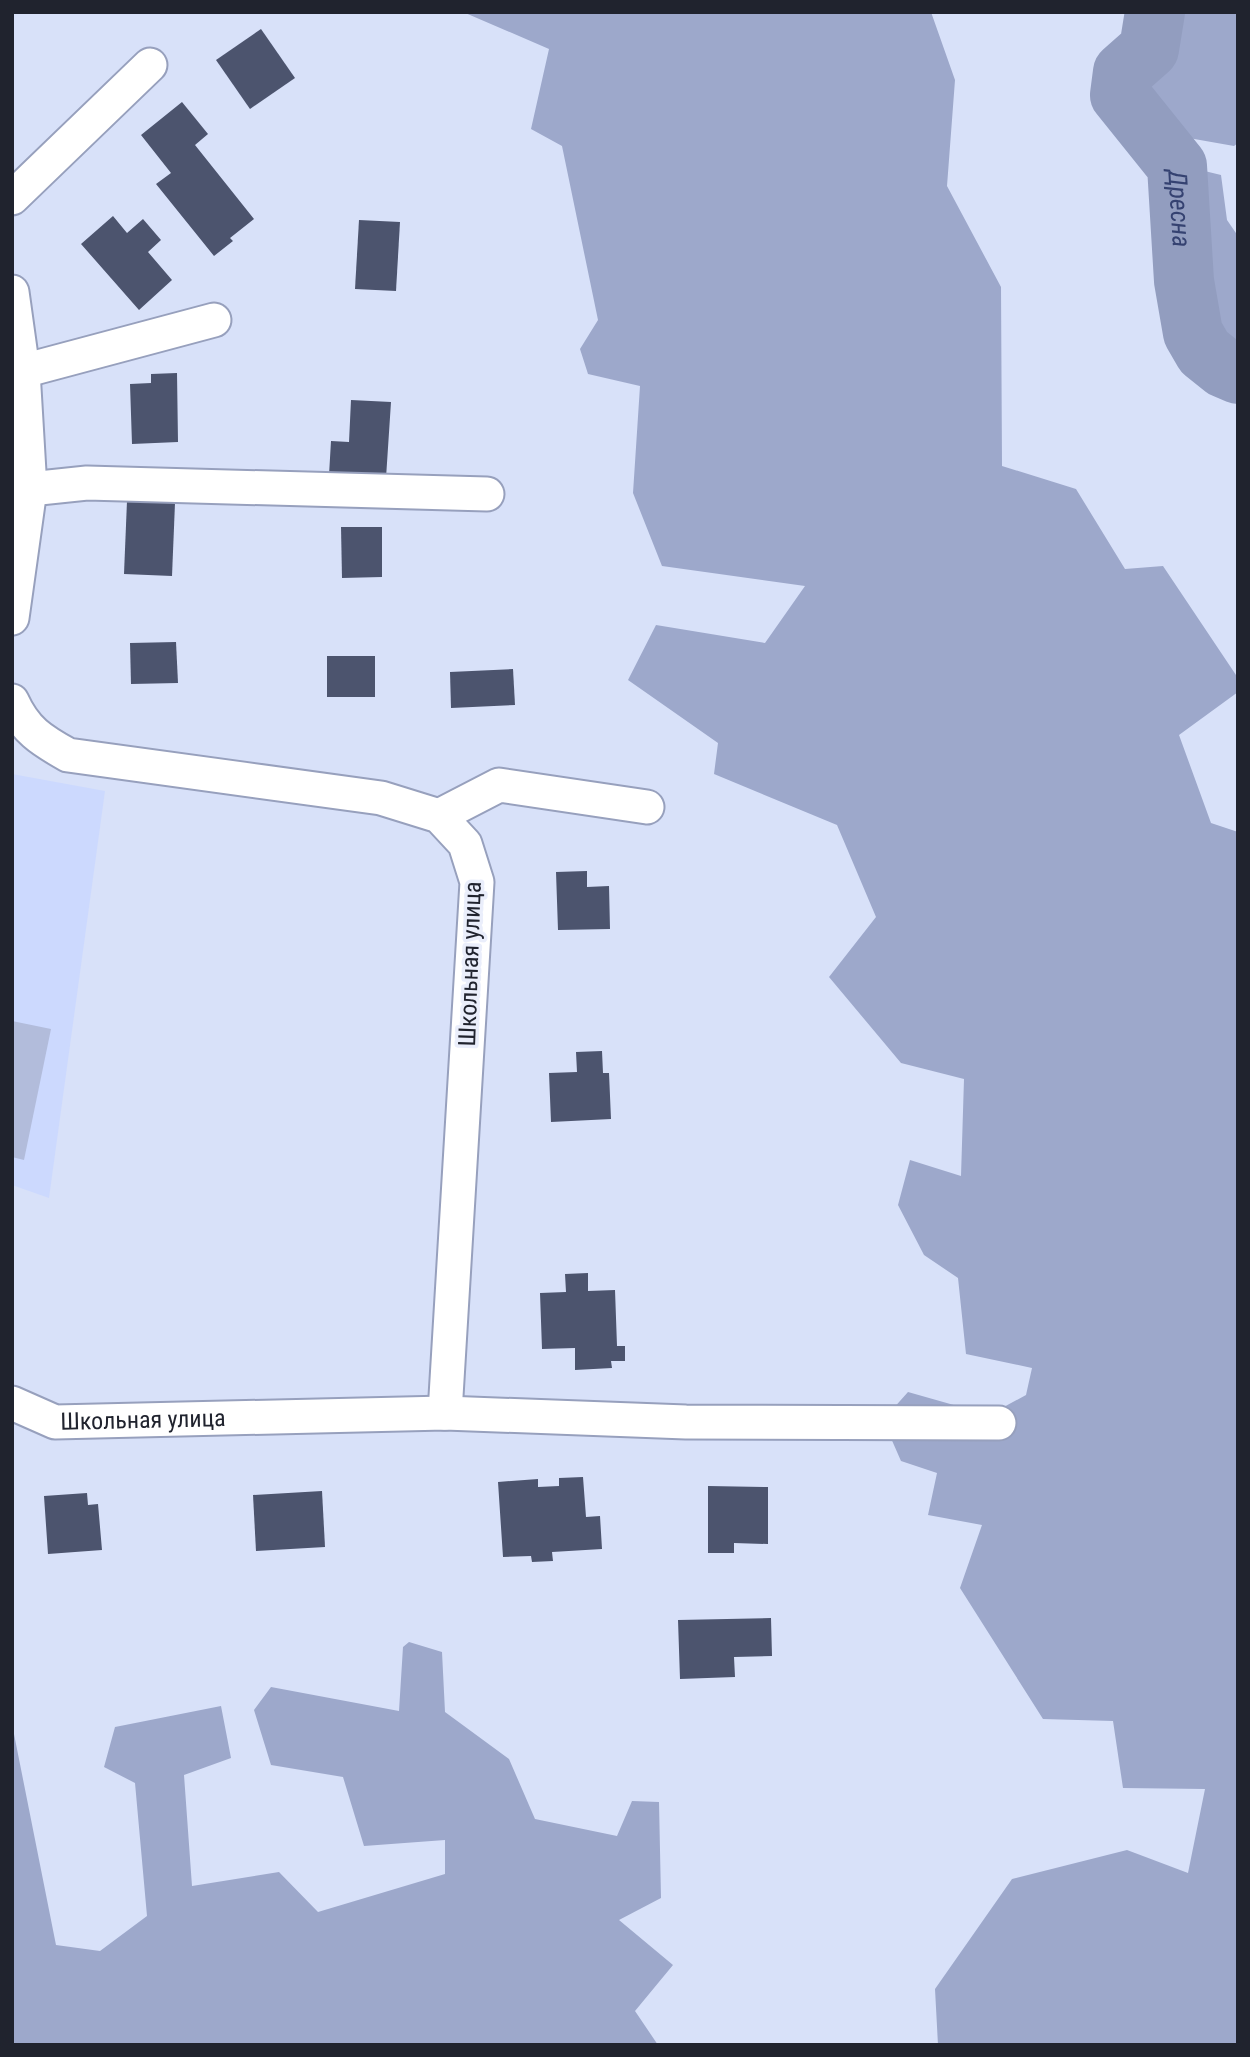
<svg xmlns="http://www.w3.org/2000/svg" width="1250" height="2057" viewBox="0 0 1250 2057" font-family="'Roboto Condensed',sans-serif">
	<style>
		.built { fill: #ccd9fe }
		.green { fill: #b2bcdb }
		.forest { fill: #9da8cb }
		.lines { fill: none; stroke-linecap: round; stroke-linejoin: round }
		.river { stroke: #929dbf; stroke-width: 60 }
		.building { fill: #4c546e }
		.minor-casing { stroke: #97a0bd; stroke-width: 37 }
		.minor { stroke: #fff; stroke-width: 33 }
		.labels { text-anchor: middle; stroke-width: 7; stroke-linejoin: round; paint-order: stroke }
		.street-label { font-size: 24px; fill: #20232e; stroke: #eaeefb }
		.water-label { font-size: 26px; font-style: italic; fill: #354271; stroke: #eaeefb }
	</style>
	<rect width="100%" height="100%" fill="#d8e1f9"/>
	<polygon class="built" points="12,774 105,791 49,1198 12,1185"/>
	<polygon class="green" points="12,1021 51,1029 24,1160 12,1157"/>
	<g class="forest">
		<polygon points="463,12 931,12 955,80 947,186 1001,287 1002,466 1076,489 1125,569 1163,566 1238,678 1238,692 1179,735 1211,823 1238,832 1238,2045 938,2045 935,1989 1012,1879 1127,1850 1188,1873 1205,1789 1123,1788 1113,1721 1043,1719 960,1588 982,1525 928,1515 937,1473 901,1461 883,1420 908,1392 989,1415 1026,1395 1032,1368 966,1354 958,1278 924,1255 898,1205 910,1160 961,1176 964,1079 901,1063 829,977 876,917 837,825 714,774 718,743 628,680 656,625 765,643 805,586 662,566 633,493 640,386 588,374 580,349 598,320 562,146 531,129 549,49"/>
		<polygon points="1157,12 1238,12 1238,143 1234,146 1166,134 1128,83"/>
		<polygon points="1184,166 1221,175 1227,220 1238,236 1238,377 1215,358 1191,285 1210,264 1166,201"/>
		<polygon points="409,1642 442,1652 445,1712 509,1759 535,1819 617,1836 632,1801 659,1802 661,1898 619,1920 673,1965 635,2011 658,2045 12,2045 12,1734 14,1734 56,1945 100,1951 147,1916 135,1783 104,1767 115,1727 221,1706 231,1758 184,1775 192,1886 279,1872 318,1912 445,1874 445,1840 364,1846 343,1777 271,1765 254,1710 271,1687 399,1711 403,1647"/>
	</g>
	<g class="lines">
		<path class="river" id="s1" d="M 1155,12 L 1149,49 L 1123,72 L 1120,95 L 1177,166 L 1184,281 L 1193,333 L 1204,352 L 1224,368 L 1238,374"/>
	</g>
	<g class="building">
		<polygon points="261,29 295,78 250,109 216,60"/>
		<polygon points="182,102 208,134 195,145 254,219 230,238 233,241 214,256 156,184 171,173 141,135"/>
		<polygon points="113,216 127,233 143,219 161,240 148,252 172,280 139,310 81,244"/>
		<polygon points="359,220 400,222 396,291 355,289"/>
		<polygon points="177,373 178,442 132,444 130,384 151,383 151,374"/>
		<polygon points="351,400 391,402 386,478 329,475 331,441 349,442"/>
		<polygon points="127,501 175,503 172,576 124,574"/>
		<polygon points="341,527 382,527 382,577 342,578"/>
		<polygon points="176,642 178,683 131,684 130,643"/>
		<rect x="327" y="656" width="48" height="41"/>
		<polygon points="513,669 515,705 451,708 450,672"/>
		<polygon points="587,871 587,887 609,886 610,929 558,930 556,872"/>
		<polygon points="602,1051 603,1073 609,1073 611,1119 551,1122 549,1073 577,1072 576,1052"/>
		<polygon points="588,1273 588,1291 615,1290 617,1346 625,1346 625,1361 611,1361 612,1368 575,1370 575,1348 542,1349 540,1293 566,1292 565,1274"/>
		<polygon points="583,1477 586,1517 600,1516 602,1549 552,1552 553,1561 532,1562 531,1556 503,1557 498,1482 538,1479 538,1487 559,1486 559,1478"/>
		<polygon points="708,1486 768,1487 768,1544 734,1543 734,1553 708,1553"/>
		<polygon points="322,1491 325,1547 256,1551 253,1495"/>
		<polygon points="87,1493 88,1505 98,1504 102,1550 48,1554 44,1496"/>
		<polygon points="771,1618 772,1656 734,1657 735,1677 680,1679 678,1620"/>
	</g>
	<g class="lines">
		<g class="minor-casing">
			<g id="minor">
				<polyline points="12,198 150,65"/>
				<polyline points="12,292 23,371 30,489 12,618"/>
				<polyline points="23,371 214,320"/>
				<polyline points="30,489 87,483 487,494"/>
				<path d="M 12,701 C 25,730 41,740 68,755 L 381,798 L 439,816 L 465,844 L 477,882 L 445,1413"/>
				<polyline points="439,816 499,785 647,807"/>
				<path id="s2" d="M 12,1403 L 55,1422 L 445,1413 L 686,1422 L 999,1423"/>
			</g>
		</g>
		<use href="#minor" class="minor"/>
	</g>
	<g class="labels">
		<g class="street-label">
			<text transform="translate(470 964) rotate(-88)" y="8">Школьная улица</text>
			<text dy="8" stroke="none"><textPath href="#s2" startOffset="135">Школьная улица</textPath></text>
		</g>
		<g class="water-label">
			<text dy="9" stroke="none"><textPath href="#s1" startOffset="229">Дресна</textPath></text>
		</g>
	</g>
	<rect width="1250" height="2057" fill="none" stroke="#20232e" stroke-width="28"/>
</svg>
